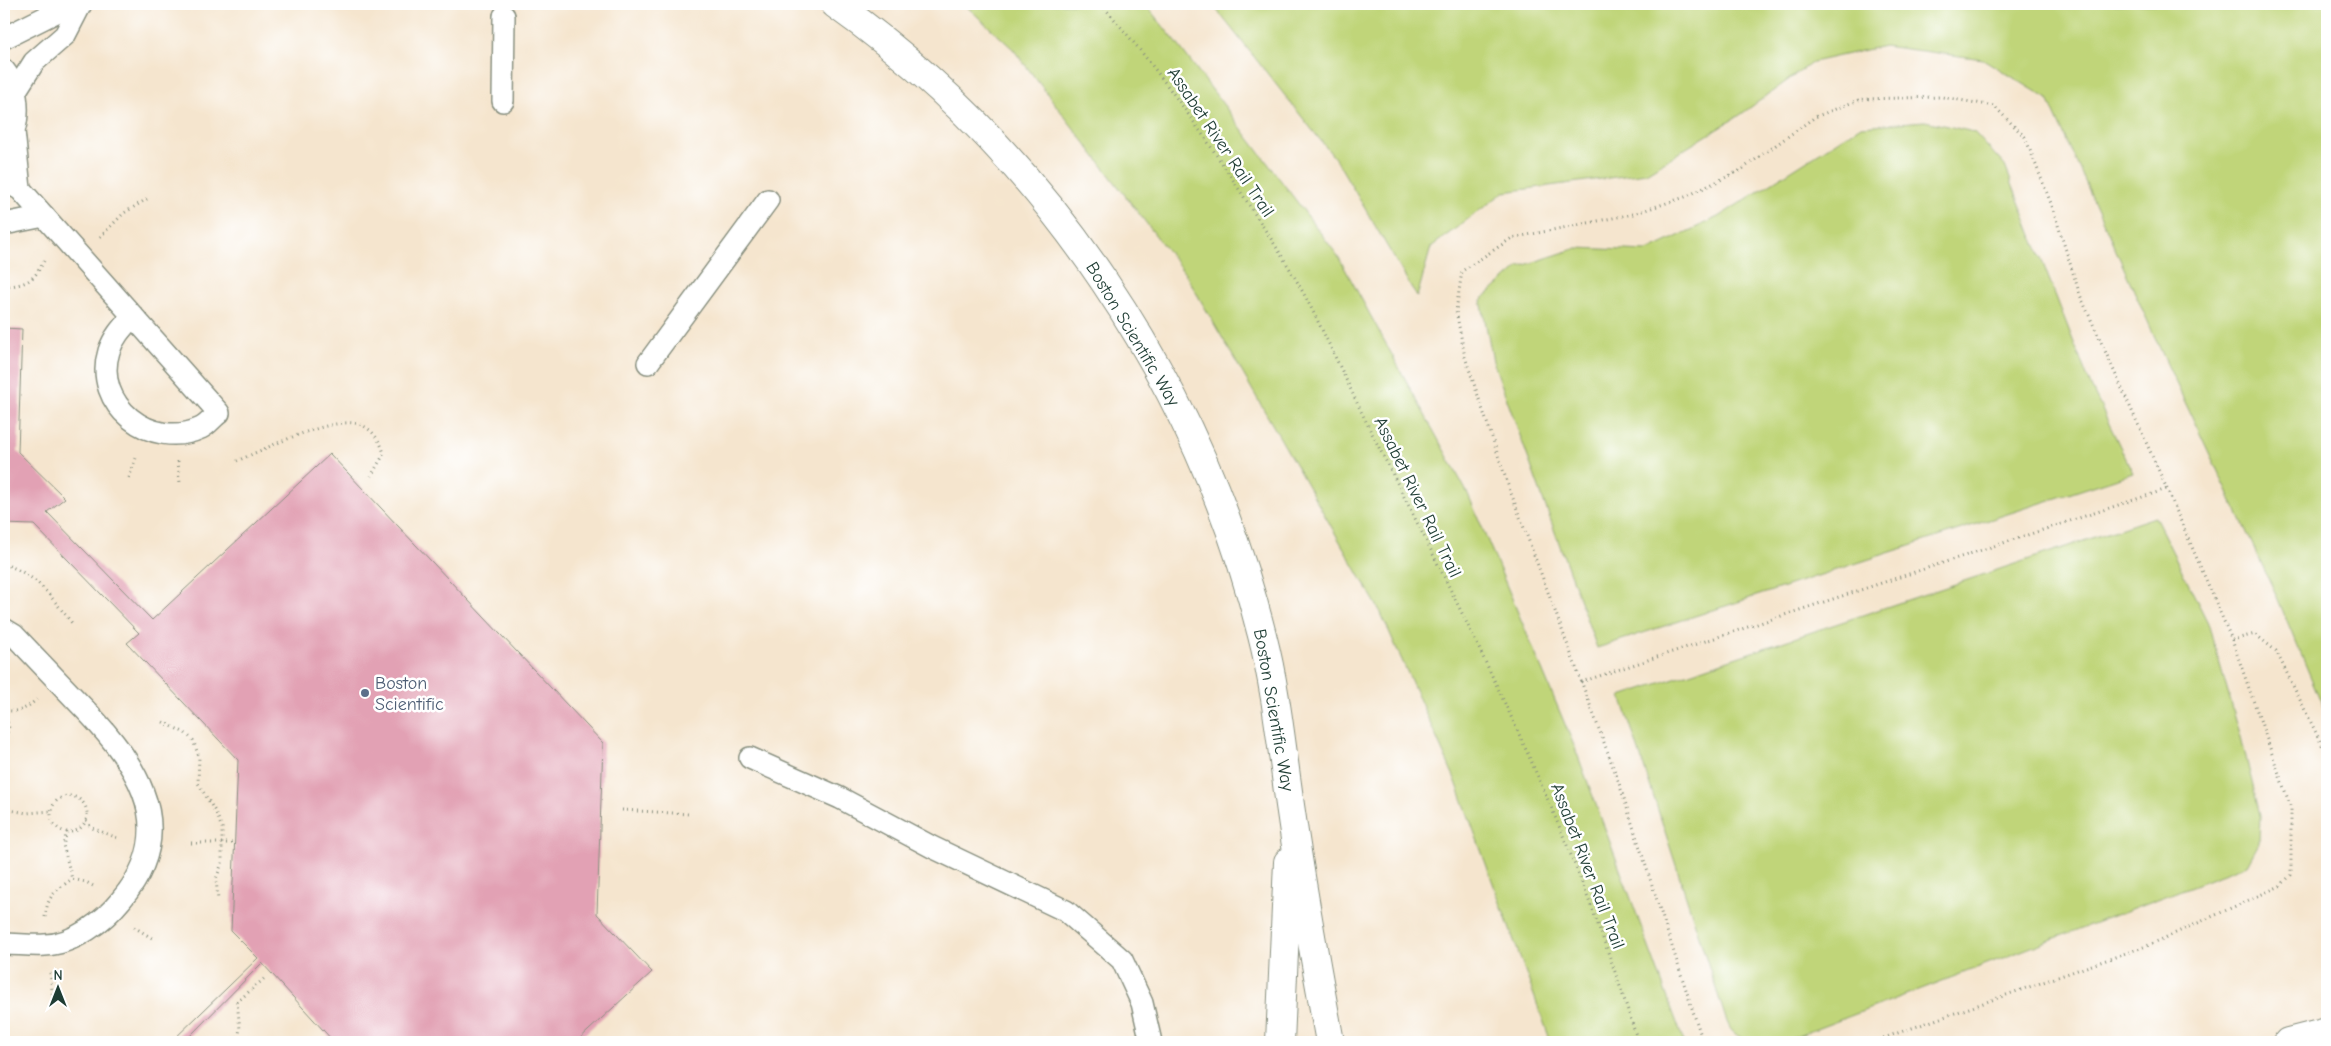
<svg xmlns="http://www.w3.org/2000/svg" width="2331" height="1046" viewBox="0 0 2331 1046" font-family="'Comic Neue',sans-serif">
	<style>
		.green { fill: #c0d579; stroke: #708956 }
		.building { fill: #e2a1b4 }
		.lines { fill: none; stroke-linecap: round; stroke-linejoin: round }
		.service-casing { stroke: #8a9181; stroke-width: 24 }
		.minor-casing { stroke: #8a9181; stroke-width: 30 }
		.tertiary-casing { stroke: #8a9181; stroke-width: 30 }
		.path { stroke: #8a9181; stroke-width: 3; stroke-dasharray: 1 4; stroke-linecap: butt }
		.service { stroke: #fff; stroke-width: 21 }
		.minor { stroke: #fff; stroke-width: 28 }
		.tertiary { stroke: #fff; stroke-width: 28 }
		.service-dot { fill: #5c6f8a; stroke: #fff; stroke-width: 2 }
		.labels { text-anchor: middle; stroke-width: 5; stroke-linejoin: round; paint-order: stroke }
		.street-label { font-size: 18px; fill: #1f3d34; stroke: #fff }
		.service-label { font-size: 18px; fill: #4e5e75; stroke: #fff; text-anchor: start }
	</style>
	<rect width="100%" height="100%" fill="#fff"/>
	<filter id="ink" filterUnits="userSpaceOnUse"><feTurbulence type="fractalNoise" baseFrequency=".02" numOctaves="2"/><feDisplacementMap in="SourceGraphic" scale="10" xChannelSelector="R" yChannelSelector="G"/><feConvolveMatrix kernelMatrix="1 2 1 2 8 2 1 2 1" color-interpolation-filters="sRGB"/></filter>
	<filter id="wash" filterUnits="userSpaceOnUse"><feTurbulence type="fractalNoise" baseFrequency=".0096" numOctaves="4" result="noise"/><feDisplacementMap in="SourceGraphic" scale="20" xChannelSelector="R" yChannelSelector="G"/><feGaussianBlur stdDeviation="1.12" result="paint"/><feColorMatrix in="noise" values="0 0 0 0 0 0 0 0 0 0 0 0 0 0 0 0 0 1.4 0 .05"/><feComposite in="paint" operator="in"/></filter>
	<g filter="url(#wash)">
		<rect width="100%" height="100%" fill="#f5e5ce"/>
		<g class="green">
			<polygon points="964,4 1145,4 1176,42 1338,256 1468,494 1575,748 1684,1042 1551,1042 1455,779 1380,611 1186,275 1013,49"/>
			<polygon points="1212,4 2327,4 2327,716 2274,590 2167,364 2048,99 1983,59 1884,46 1813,62 1740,115 1646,173 1504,192 1431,247 1417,297 1337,161"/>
			<polygon points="1925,121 1974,132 2005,166 2092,389 2133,473 1597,648 1493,361 1481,300 1519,267 1577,248 1647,251 1718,217 1861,126"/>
			<path d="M 2155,517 L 2208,623 L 2241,737 L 2260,815 L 2259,843 L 2247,865 L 1790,1039 C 1771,1043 1747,1046 1732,1031 C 1727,1025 1724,1012 1721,1004 L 1621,696 Z"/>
		</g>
		<g id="blocks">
			<polygon class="building" points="4,328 22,329 18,452 65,498 47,512 152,620 330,454 603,743 597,914 652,972 576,1042 334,1042 262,963 184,1042 171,1042 258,958 231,931 238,760 127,643 139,633 34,525 4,524"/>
		</g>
	</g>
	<g filter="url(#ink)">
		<use href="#blocks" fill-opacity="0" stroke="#8a9181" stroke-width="1"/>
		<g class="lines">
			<g class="service-casing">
				<g id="service">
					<polyline points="4,38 72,4"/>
					<path d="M 4,70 C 21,91 22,127 4,148"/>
					<polyline points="15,92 34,62 65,35 81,4"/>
					<polyline points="503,101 504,16"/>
					<polyline points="14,131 20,189"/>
					<path d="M 4,181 L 20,189 L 219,413 C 213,417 208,425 201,428 C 152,451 92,405 109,351 C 114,336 123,327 133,316"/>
					<polyline points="4,224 44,216"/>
					<polyline points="648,363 768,200"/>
					<path d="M 4,629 L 14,635 C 34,656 54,677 74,698 C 130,755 186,824 121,900 C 104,921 74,944 45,945 C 32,946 17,944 4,944"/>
					<polyline points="750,758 840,798 932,847 1066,911 1122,960 1142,1003 1151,1042"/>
				</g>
			</g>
			<g class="minor-casing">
				<g id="minor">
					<path d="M 835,4 C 1047,154 1199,384 1262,635 C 1277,693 1282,753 1291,812 C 1302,889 1316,966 1330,1042"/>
					<polyline points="1280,1042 1288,862"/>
				</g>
			</g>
			<g class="tertiary-casing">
				<polyline id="tertiary" points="2288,1042 2327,1032"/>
			</g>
			<g class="path">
				<path d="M 1101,4 C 1157,67 1206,137 1251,208 C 1267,233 1284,258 1298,283 C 1330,342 1356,404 1387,463 C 1482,650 1576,841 1638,1042"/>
				<polyline points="100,237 124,213 147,199"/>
				<path d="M 4,287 C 27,284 33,282 44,261"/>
				<polyline points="178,461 180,483"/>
				<path d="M 237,461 C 264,449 324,420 353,423 C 369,424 381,440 384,454 L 371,476"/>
				<polyline points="129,478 137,455"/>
				<path d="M 4,564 C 39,576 49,595 72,623"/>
				<polyline points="2232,640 2255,634 2276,651 2327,755"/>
				<polyline points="1581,682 2167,489"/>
				<path d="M 5,710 C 19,713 26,709 37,699"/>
				<polyline points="163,722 185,733 193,740 199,757 198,783 216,813 222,828 222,863 216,879 218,900"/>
				<polyline points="4,742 9,728 4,710"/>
				<circle cx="69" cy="814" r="18"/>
				<polyline points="4,809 27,813 52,811"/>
				<polyline points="622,810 689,814"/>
				<polyline points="86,821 92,828 120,839"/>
				<polyline points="67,832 63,845 72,879 86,882 95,887"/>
				<polyline points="191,843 232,843"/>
				<path d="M 45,917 C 48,895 54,892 72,879"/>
				<polyline points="134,927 155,940"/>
				<polyline points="50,973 54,1007"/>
				<polyline points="237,1042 240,1029 237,1002 266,977"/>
				<polyline points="1703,1042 1618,780 1508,485 1465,357 1456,311 1462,271 1512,238 1633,214 1685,197 1741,170 1815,117 1861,99 1942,97 1994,106 2025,137 2052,206 2080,295 2167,489 2232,640 2291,808 2291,875 2280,886 2149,945 1872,1042"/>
			</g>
			<use href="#service" class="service"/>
			<use href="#minor" class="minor"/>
			<use href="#tertiary" class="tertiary"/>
		</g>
	</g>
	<circle class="service-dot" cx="365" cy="693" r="5"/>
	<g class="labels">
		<g class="street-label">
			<text transform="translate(1221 142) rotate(56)" y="6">Assabet River Rail Trail</text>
			<text transform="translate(1133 334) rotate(59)" y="6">Boston Scientific Way</text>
			<text transform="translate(1418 497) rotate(64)" y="6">Assabet River Rail Trail</text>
			<text transform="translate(1274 710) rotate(80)" y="6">Boston Scientific Way</text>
			<text transform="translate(1588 866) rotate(69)" y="6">Assabet River Rail Trail</text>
		</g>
		<g class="service-label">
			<text x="375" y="689">Boston<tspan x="375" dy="21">Scientific</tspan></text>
		</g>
	</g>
	<rect width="2331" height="1046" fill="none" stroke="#fff" stroke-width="20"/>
	<g transform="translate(58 988)" stroke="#ffffff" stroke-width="4" paint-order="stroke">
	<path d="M0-4L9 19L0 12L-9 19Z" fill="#1f3d34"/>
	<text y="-8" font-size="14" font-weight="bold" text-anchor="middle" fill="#1f3d34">N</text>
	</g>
</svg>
